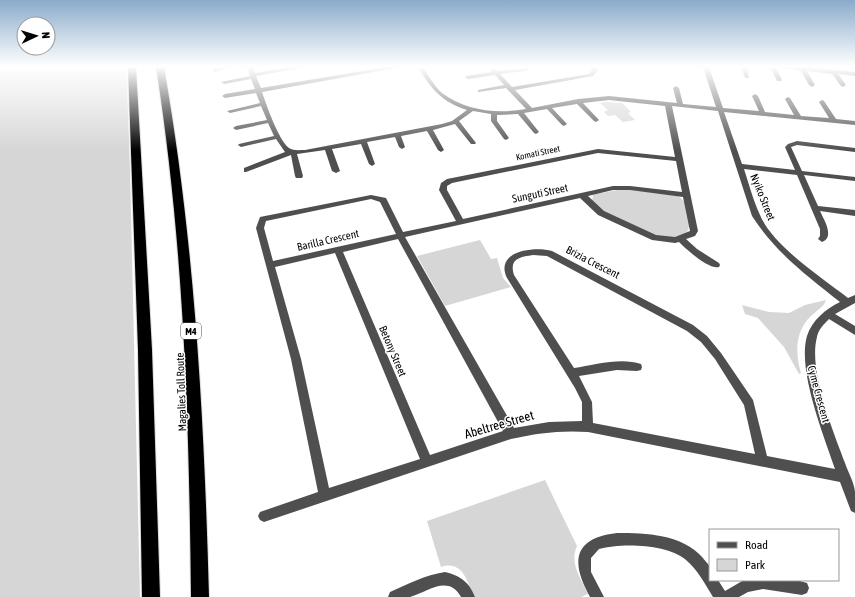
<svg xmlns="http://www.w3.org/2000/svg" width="855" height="597" viewBox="0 0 855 597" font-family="'Asap Condensed',sans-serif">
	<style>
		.green { fill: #d6d6d6 }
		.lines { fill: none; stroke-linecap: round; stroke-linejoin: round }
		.highway-casing { stroke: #dbdbdb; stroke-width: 2 }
		.minor { fill: #4f4f4f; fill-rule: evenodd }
		.highway { fill: #000; fill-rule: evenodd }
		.labels { text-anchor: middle; stroke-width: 3; stroke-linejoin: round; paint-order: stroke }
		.far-street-label { font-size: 9px; fill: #000; stroke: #fff }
		.shield { fill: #fff; stroke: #4c4c4c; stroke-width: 1 }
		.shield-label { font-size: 10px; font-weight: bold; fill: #000 }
		.street-label { font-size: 11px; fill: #000; stroke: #fff }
		.near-street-label { font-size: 13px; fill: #000; stroke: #fff }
	</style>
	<rect width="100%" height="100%" fill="#fff"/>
	<g class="green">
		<polygon points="0,67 124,67 127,83 130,171 140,597 0,597"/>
		<polygon points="606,102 622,103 631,112 628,113 635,120 623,122 615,115 608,116 604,112 608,110 600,103"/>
		<path d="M 623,189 L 676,195 C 688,200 693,221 687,232 L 675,238 L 660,238 L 603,211 L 592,201 L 593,195 L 596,194 Z"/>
		<polygon points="480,240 491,259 497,258 503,278 511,287 445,306 417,256"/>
		<path d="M 826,300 C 824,307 816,311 811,316 C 795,331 795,353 801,373 L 799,374 L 784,347 L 758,318 L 745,314 L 742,305 L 769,312 L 789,313 L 805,305 Z"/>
		<path d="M 545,480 L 577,546 C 569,563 581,579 588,594 L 581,597 L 473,597 C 468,581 462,560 441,567 L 427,521 Z"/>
	</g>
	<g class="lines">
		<g class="highway-casing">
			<g id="highway">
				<polygon points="128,67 136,67 152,350 160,597 142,597 138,350"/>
				<path d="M 156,67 L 164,67 C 195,245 204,417 209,597 L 191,597 C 189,417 184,245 156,67 Z"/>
			</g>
		</g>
		<g class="minor">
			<polygon points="219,67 231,67 215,72 212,70"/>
			<path d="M 247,67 L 253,67 L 255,73 L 291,67 L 306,67 L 256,76 L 261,88 L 386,67 L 401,67 L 262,92 C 266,104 279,141 289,148 C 293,151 300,150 305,150 L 442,124 L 452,121 L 467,110 C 442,102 431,89 418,67 L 423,67 C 429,76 434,86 442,93 C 466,111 497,114 526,109 L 506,88 L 478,92 L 478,90 L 504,85 L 495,75 L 468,79 L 465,77 L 466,76 L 492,72 L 490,70 L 493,68 L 497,71 L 528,68 L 528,70 L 526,71 L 500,74 L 512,87 L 589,74 L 592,70 L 591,67 L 596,67 L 598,70 L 593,76 L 515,90 L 532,108 L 578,99 L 609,96 L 677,103 L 673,88 L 676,86 L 679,88 L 683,104 L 716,107 L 703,67 L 709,67 L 723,108 L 759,111 L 752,96 L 755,94 L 758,96 L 765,112 L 794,115 L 785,99 L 788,97 L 790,98 L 801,116 L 829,118 L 819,102 L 822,100 L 824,101 L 836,119 L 855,121 L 855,125 L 724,112 L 742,164 L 795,170 L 785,147 L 788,144 L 797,141 L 855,148 L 855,152 L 797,145 L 791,147 L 802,171 L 855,177 L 855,181 L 804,175 L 818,206 L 855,210 L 855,216 L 820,211 C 824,220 835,237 822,242 L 818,239 L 820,236 L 820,229 L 797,175 L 744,169 C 749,184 753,200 760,215 C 773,246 821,277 848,298 L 855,295 L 855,303 L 835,314 L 855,326 L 855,335 L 829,319 C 824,324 818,330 817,337 C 808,370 833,431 845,463 C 848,472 854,482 855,492 C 855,499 855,506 855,513 L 851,511 L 840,482 L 588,432 C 562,430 537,433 511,439 L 264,522 L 260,520 L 258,516 L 260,512 L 318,492 L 291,359 L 256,228 L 260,217 L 371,195 L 386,198 L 403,232 L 456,221 L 439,190 L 441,183 L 447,179 L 598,149 L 675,157 L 665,106 L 609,100 L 583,103 L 599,120 L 596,122 L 594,121 L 577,104 L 552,108 L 567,124 L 564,126 L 562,125 L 547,109 L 524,113 L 539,132 L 536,134 L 534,133 L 518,114 L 497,115 L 497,121 L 509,138 L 506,140 L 504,139 L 491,121 L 491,114 L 473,111 L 459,121 L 476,143 L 475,144 L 471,144 L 455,124 L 433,130 L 444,150 L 441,152 L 438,150 L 427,131 L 401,136 L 405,147 L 402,149 L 399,147 L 395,137 L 367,142 L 375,164 L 372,166 L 369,164 L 361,144 L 332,149 L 340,171 L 336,173 L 332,171 L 325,150 L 297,154 L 303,176 L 302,178 L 296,178 L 295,176 L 291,155 L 246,172 L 244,172 L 244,168 L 285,152 L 276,139 L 241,147 L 238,145 L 239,144 L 274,136 L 268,123 L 236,130 L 233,128 L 236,126 L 267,120 L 261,106 L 230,113 L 227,111 L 260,103 L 256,93 L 225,98 L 222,96 L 225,94 L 255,89 L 251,79 L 224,84 L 221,82 L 250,76 ZM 672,106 L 718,111 L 752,216 C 775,252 807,276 840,302 C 826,309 812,320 807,336 C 797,370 824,436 835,469 L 767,456 L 753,400 L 721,353 L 707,336 L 693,325 L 552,251 C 534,246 494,251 507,278 L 575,388 L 582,402 L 582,421 L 549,422 L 514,428 L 405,237 L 580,198 L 598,215 L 652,240 L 675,243 L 679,242 C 686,249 709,270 719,267 L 720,265 L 719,263 L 697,249 L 686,239 L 695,236 L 698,231 ZM 598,153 L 676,161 L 682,192 L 630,186 L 613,186 L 463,219 L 447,190 L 447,186 L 452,183 ZM 613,190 L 630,190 L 683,197 L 690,231 L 675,237 L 656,235 L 604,211 L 588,196 ZM 371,199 L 380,202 L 396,234 L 273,261 L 264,228 L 266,221 ZM 398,239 L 503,431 L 430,455 L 343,252 ZM 335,253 L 420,459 L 329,488 L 301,359 L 275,267 ZM 533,255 L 547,256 L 687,331 L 701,342 L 715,359 L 744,405 L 755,454 L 593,423 L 592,402 L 579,376 L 617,370 L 637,371 L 641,370 L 642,367 L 641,364 C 621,357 594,365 574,368 L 514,275 C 509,259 519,257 533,255 Z"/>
			<polygon points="741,67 747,67 749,78 745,78"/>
			<polygon points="770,67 776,67 782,80 781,81 777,81"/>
			<polygon points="779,67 803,67 855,72 855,76 838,74 846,85 843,87 841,86 832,74 807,71 815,85 812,87 809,85 801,71"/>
			<path d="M 617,533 C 646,533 682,534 703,558 C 705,561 709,564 710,568 C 711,571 710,577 710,580 L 718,580 L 725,591 L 744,580 L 796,580 L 807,583 L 809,588 L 807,593 L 802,595 L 763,589 L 748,592 L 739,597 L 713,597 C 705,584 698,570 686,560 C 667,544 622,543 599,549 L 591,558 L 591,572 L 604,597 L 590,597 C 571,563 572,538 617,533 Z"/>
			<path d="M 445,572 C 461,576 469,582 475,597 L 461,597 C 448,574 428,592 410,597 C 404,597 395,597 388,597 L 390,592 C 408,584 425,575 445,572 Z"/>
		</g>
		<use href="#highway" class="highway"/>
	</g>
	<linearGradient id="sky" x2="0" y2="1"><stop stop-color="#8aabca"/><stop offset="0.44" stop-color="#fff"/><stop offset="1" stop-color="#fff" stop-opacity="0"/></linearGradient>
	<rect width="855" height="151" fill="url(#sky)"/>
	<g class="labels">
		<g class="far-street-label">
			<text transform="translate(538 153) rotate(-12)" y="3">Komati Street</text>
		</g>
		<rect class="shield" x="181" y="323" width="20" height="16" rx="3"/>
		<g class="shield-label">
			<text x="191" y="335">M4</text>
		</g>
		<g class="street-label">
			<text transform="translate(540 193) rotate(-12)" y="4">Sunguti Street</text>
			<text transform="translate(763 197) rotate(68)" y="4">Nyiko Street</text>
			<text transform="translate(328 240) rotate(-13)" y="4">Barilla Crescent</text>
			<text transform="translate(593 262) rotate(27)" y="4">Brizia Crescent</text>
			<text transform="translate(393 351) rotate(67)" y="4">Betony Street</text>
			<text transform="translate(181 392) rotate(-92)" y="4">Magalies Toll Route</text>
			<text transform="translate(819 394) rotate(75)" y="4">Cyme Crescent</text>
		</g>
		<g class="near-street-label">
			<text transform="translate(499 424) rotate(-16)" y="5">Abeltree Street</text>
		</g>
	</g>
	<rect x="709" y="529" width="130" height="52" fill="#ffffff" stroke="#999999"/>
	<rect x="717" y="542" width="20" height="6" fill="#4f4f4f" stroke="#999999"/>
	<text x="745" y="549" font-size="12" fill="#000000">Road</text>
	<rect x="717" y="559" width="20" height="12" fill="#d6d6d6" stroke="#999999"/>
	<text x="745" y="569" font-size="12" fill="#000000">Park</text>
	<g transform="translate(36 36) rotate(86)"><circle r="19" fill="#ffffff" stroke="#999999"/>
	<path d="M0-3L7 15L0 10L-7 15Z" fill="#000000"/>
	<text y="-6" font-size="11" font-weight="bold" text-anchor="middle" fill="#000000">N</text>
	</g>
</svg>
